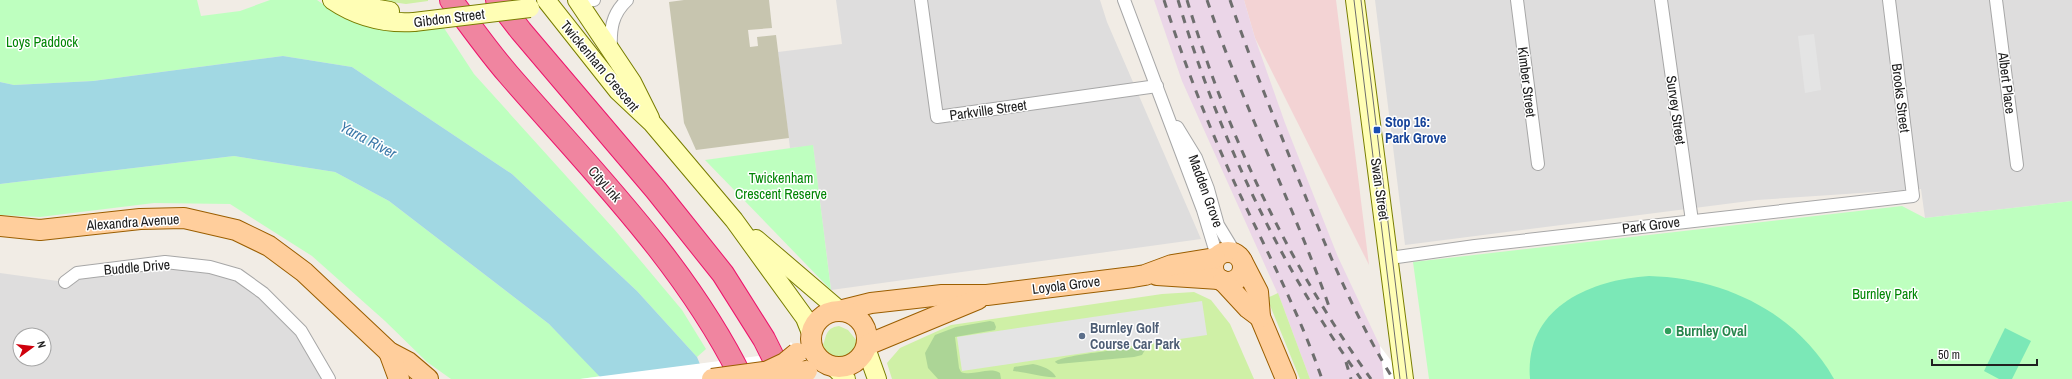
<svg xmlns="http://www.w3.org/2000/svg" width="2072" height="379" viewBox="0 0 2072 379" font-family="'Archivo Narrow',sans-serif">
	<style>
		.residential { fill: #dedddd; fill-rule: evenodd }
		.commercial { fill: #f3d3d4 }
		.industrial { fill: #ebd6e8 }
		.construction { fill: #c7c5af }
		.grass { fill: #cff0a6 }
		.forest { fill: #acd596 }
		.park { fill: #beffbf }
		.pitch { fill: #7be8b7 }
		.parking { fill: #e4e4e4 }
		.water { fill: #a1d8e3 }
		.pier { fill: #fff }
		.lines { fill: none; stroke-linecap: round; stroke-linejoin: round }
		.street-casing { stroke: #a7a7a7; stroke-width: 14 }
		.secondary-casing { stroke: #787d00; stroke-width: 20 }
		.primary-casing { stroke: #9b5e00; stroke-width: 22 }
		.highway-casing { stroke: #ed146c; stroke-width: 24 }
		.street { stroke: #fff; stroke-width: 12 }
		.secondary { stroke: #fffeb5; stroke-width: 18 }
		.primary { stroke: #ffce9c; stroke-width: 20 }
		.highway { stroke: #f085a0; stroke-width: 22 }
		.tram { stroke: #6e6e6e; stroke-width: 1 }
		.rail { stroke: #6e6e6e; stroke-width: 3; stroke-dasharray: 8 8; stroke-linecap: butt }
		.secondary-bridge-casing { stroke: #787d00; stroke-width: 20; stroke-linecap: butt }
		.primary-bridge-casing { stroke: #9b5e00; stroke-width: 22; stroke-linecap: butt }
		.secondary-bridge { stroke: #fffeb5; stroke-width: 18 }
		.primary-bridge { stroke: #ffce9c; stroke-width: 20 }
		.transit-dot { fill: #1a4fb4; stroke: #fff; stroke-width: 1.5 }
		.leisure-dot { fill: #2e9e5b; stroke: #fff; stroke-width: 1.5 }
		.service-dot { fill: #5c6f8a; stroke: #fff; stroke-width: 1.5 }
		.labels { text-anchor: middle; stroke-width: 3; stroke-linejoin: round; paint-order: stroke }
		.street-label { font-size: 14px; fill: #202020; stroke: #fff }
		.park-label { font-size: 14px; fill: #018504; stroke: #fff }
		.transit-label { font-size: 14px; font-weight: bold; fill: #164399; stroke: #fff; text-anchor: start }
		.service-label { font-size: 14px; font-weight: bold; fill: #4e5e75; stroke: #fff; text-anchor: start }
		.leisure-label { font-size: 14px; font-weight: bold; fill: #27864d; stroke: #fff; text-anchor: start }
		.water-label { font-size: 15px; font-style: italic; fill: #3c79a9; stroke: #fff }
	</style>
	<rect width="100%" height="100%" fill="#f1ece5"/>
	<g class="residential">
		<polygon points="836,0 1100,0 1107,22 1201,239 831,290 813,146 790,148 778,52 842,44"/>
		<polygon points="1375,0 2072,0 2072,201 1925,218 1921,189 1757,200 1405,245"/>
		<path d="M 165,262 L 238,275 L 279,307 L 329,379 L 0,379 L 0,273 L 65,282 L 77,273 ZM 20,335 L 44,335 L 44,359 L 20,359 Z"/>
	</g>
	<polygon class="commercial" points="1244,0 1336,0 1369,265 1255,38"/>
	<polygon class="industrial" points="1154,0 1244,0 1255,38 1285,123 1338,257 1380,346 1384,379 1310,379 1281,301 1182,81"/>
	<polygon class="construction" points="684,0 769,0 772,28 748,30 750,47 758,46 757,37 776,35 789,138 696,150 684,123 669,2"/>
	<g class="grass">
		<polygon points="377,0 428,0 428,1 406,4"/>
		<polygon points="1194,292 1211,300 1230,324 1254,379 892,379 887,363 900,348 951,325 1162,294"/>
		<polygon points="1278,293 1281,301 1310,379 1300,379 1267,298"/>
		<path d="M 839,326 L 848,330 L 857,341 C 854,358 829,367 822,347 C 827,338 824,328 839,326 Z"/>
	</g>
	<g class="forest">
		<path d="M 990,321 L 994,322 L 996,327 L 995,330 L 955,337 L 959,368 L 961,372 C 973,377 988,366 1000,373 L 1001,379 L 938,379 L 928,368 L 925,353 L 935,335 L 956,327 Z"/>
		<path d="M 1139,347 L 1145,350 L 1142,355 L 1134,357 L 1058,364 L 1055,362 C 1061,355 1126,349 1139,347 Z"/>
		<path d="M 1033,364 C 1042,366 1052,369 1056,377 C 1050,379 1024,372 1013,371 L 1014,367 Z"/>
	</g>
	<g class="park">
		<polygon points="0,0 197,0 201,16 240,11 270,0 317,0 341,17 355,22 418,30 444,28 474,74 614,229 682,310 706,349 697,357 637,291 512,174 352,67 283,56 93,81 14,85 0,82"/>
		<polygon points="813,145 831,290 705,160"/>
		<polygon points="234,156 335,172 389,201 549,324 601,376 580,379 451,379 427,362 385,321 312,256 230,204 154,203 40,217 0,215 0,184"/>
		<polygon points="2072,201 2072,379 1429,379 1413,262 1902,206 1925,218"/>
	</g>
	<g class="pitch">
		<path d="M 1649,276 C 1724,278 1796,312 1834,379 L 1530,379 C 1524,308 1589,280 1649,276 Z"/>
		<polygon points="2005,328 2031,341 2012,379 1999,379 1984,371"/>
	</g>
	<g class="parking">
		<polygon points="1814,34 1821,90 1805,93 1798,36"/>
		<polygon points="1202,301 1207,335 962,371 957,337"/>
	</g>
	<polygon class="water" points="283,56 352,67 512,174 637,291 697,357 706,379 602,379 549,324 389,201 335,172 234,156 0,184 0,82 14,85 93,81"/>
	<g class="pier">
		<polygon points="791,342 811,379 580,379 774,354 783,351"/>
		<polygon points="1380,346 1383,350 1405,379 1384,379"/>
	</g>
	<g class="lines">
		<g class="street-casing">
			<g id="street">
				<polyline points="921,0 937,117 1157,86"/>
				<polyline points="1124,0 1203,210 1217,256"/>
				<polyline points="1517,0 1538,164"/>
				<polyline points="1661,0 1692,221"/>
				<polyline points="1996,0 2017,165"/>
				<polyline points="578,2 594,0"/>
				<path d="M 611,49 C 610,29 612,14 627,0"/>
				<polyline points="1177,127 1196,158 1208,189 1218,225 1235,253"/>
				<polyline points="1390,258 1475,246 1913,196 1889,0"/>
				<polyline points="65,282 77,273 165,262 210,267 238,275 263,293 301,331 329,379"/>
			</g>
		</g>
		<g class="secondary-casing">
			<g id="secondary">
				<path d="M 332,0 C 357,17 383,24 414,22"/>
				<polyline points="357,0 378,9 390,11"/>
				<polyline points="546,0 618,91 652,123 734,220 805,318 811,333"/>
				<polyline points="577,0 632,82 650,118"/>
				<polyline points="1355,0 1404,379"/>
				<polyline points="756,239 839,310"/>
				<polyline points="866,348 877,379"/>
				<polyline points="833,366 846,379"/>
			</g>
		</g>
		<g class="primary-casing">
			<g id="primary">
				<polyline points="0,226 40,230 140,219 184,218 236,230 269,246 304,272 389,352 408,362 428,379"/>
				<circle cx="1228" cy="267" r="15"/>
				<polyline points="1242,261 1258,292 1260,317 1286,379"/>
				<polyline points="1157,275 1219,279"/>
				<polyline points="1223,281 1248,308 1260,317"/>
				<polyline points="843,310 871,303 942,295 987,295 1133,277 1145,275 1172,265 1215,258"/>
				<circle cx="839" cy="339" r="28"/>
				<polyline points="867,345 978,299"/>
				<polyline points="389,352 399,379"/>
			</g>
		</g>
		<g class="highway-casing">
			<g id="highway">
				<path d="M 451,0 C 470,25 488,51 508,74 C 592,171 685,263 742,379"/>
				<polyline points="497,0 521,31 656,190 723,274 764,339 784,379"/>
			</g>
		</g>
		<use href="#street" class="street"/>
		<use href="#secondary" class="secondary"/>
		<use href="#primary" class="primary"/>
		<use href="#highway" class="highway"/>
		<g class="tram">
			<polyline points="1354,0 1400,379"/>
			<polyline points="1361,0 1407,379"/>
		</g>
		<g class="rail">
			<path d="M 1164,0 C 1184,63 1208,125 1236,186 C 1266,250 1299,312 1322,379"/>
			<path d="M 1178,0 C 1218,135 1279,265 1361,379"/>
			<path d="M 1187,0 C 1228,136 1288,264 1371,379"/>
			<path d="M 1207,0 C 1243,106 1294,206 1331,312"/>
			<path d="M 1230,0 C 1249,57 1272,112 1294,168 C 1323,240 1352,312 1393,379"/>
			<polyline points="1346,362 1351,379"/>
		</g>
		<g class="secondary-bridge-casing">
			<polyline id="secondary-bridge" points="414,22 530,8"/>
		</g>
		<g class="primary-bridge-casing">
			<g id="primary-bridge">
				<polyline points="768,371 785,363 797,353"/>
				<polyline points="712,379 764,372 787,373 807,371"/>
			</g>
		</g>
		<use href="#secondary-bridge" class="secondary-bridge"/>
		<use href="#primary-bridge" class="primary-bridge"/>
	</g>
	<rect class="transit-dot" x="1373" y="126" width="8" height="8" rx="2"/>
	<circle class="leisure-dot" cx="1668" cy="331" r="4"/>
	<circle class="service-dot" cx="1082" cy="336" r="4"/>
	<g class="labels">
		<g class="street-label">
			<text transform="translate(449 18) rotate(-7)" y="5">Gibdon Street</text>
			<text transform="translate(600 66) rotate(50)" y="5">Twickenham Crescent</text>
			<text transform="translate(1527 82) rotate(83)" y="5">Kimber Street</text>
			<text transform="translate(2007 83) rotate(83)" y="5">Albert Place</text>
			<text transform="translate(1901 98) rotate(83)" y="5">Brooks Street</text>
			<text transform="translate(988 110) rotate(-8)" y="5">Parkville Street</text>
			<text transform="translate(1676 110) rotate(82)" y="5">Survey Street</text>
			<text transform="translate(605 184) rotate(49)" y="5">CityLink</text>
			<text transform="translate(1380 189) rotate(82)" y="5">Swan Street</text>
			<text transform="translate(1206 191) rotate(70)" y="5">Madden Grove</text>
			<text transform="translate(133 222) rotate(-4)" y="5">Alexandra Avenue</text>
			<text transform="translate(1651 225) rotate(-7)" y="5">Park Grove</text>
			<text transform="translate(137 267) rotate(-5)" y="5">Buddle Drive</text>
			<text transform="translate(1066 285) rotate(-7)" y="5">Loyola Grove</text>
		</g>
		<g class="park-label">
			<text x="42" y="47">Loys Paddock</text>
			<text x="781" y="183">Twickenham<tspan x="781" dy="16">Crescent Reserve</tspan></text>
			<text x="1885" y="299">Burnley Park</text>
		</g>
		<g class="transit-label">
			<text x="1385" y="127">Stop 16:<tspan x="1385" dy="16">Park Grove</tspan></text>
		</g>
		<g class="service-label">
			<text x="1090" y="333">Burnley Golf<tspan x="1090" dy="16">Course Car Park</tspan></text>
		</g>
		<g class="leisure-label">
			<text x="1676" y="336">Burnley Oval</text>
		</g>
		<g class="water-label">
			<text transform="translate(368 140) rotate(28)" y="5">Yarra River</text>
		</g>
	</g>
	<g transform="translate(32 347) rotate(75)"><circle r="19" fill="#ffffff" stroke="#a6a6a6"/>
	<path d="M0-3L7 15L0 10L-7 15Z" fill="#cf000d"/>
	<text y="-6" font-size="11" font-weight="bold" text-anchor="middle" fill="#202020">N</text>
	</g>
	<path d="M1932 359v6h105v-6" fill="none" stroke="#202020" stroke-width="2"/>
	<text x="1938" y="359" font-size="12" fill="#202020" stroke="#ffffff" stroke-width="3" paint-order="stroke">50 m</text>
</svg>
